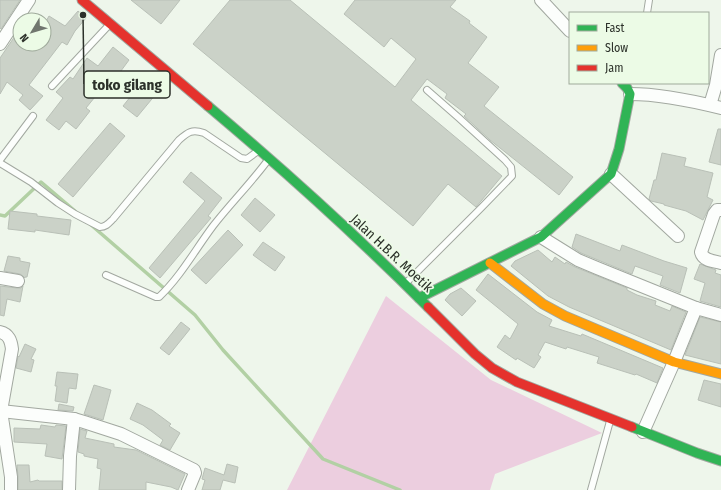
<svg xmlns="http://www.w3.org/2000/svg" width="721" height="490" viewBox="0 0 721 490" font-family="'Fira Sans Condensed',sans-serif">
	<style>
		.forest { fill: #eccedf }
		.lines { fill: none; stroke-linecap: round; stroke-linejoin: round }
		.stream { stroke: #b2d0a4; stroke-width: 3.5 }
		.building { fill: #cbd2c8; stroke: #b9c0b7 }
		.lane-casing { stroke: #a2a8a0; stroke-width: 8 }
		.street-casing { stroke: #a2a8a0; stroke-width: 14 }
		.fast-casing { stroke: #a2a8a0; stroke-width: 11 }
		.slow-casing { stroke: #a2a8a0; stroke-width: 11 }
		.jam-casing { stroke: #a2a8a0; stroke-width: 11 }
		.lane { stroke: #fcfefc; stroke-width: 6 }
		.street { stroke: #fcfefc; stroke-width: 12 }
		.fast { stroke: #30b455; stroke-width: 9 }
		.slow { stroke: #ff9f0a; stroke-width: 9 }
		.jam { stroke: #e5322d; stroke-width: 9 }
		.labels { text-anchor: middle; stroke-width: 3.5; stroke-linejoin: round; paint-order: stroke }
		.street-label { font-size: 14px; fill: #2c312a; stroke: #ecfbe6 }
		.leader { fill: none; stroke: #2c312a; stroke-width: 1.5 }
		.callout-dot { fill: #2c312a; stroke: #ecfbe6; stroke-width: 1.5 }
		.callout { fill: #ecfbe6; stroke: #2c312a; stroke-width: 1.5 }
		.callout-label { font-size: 15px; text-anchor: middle; font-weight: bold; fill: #2c312a }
	</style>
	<rect width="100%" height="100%" fill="#eef6eb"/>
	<polygon class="forest" points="386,296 491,380 602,433 495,474 490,490 287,490"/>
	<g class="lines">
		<g class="stream">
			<polyline points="0,215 5,216 41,182 75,211"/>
			<polyline points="90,224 195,315 223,350 323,459 400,490"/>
		</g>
	</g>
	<g class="building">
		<polygon points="0,0 20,0 1,29 0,28"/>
		<polygon points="131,0 180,0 161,24"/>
		<polygon points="230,0 290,0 395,87 416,59 391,38 384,47 344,14 355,0 456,0 450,7 470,21 469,23 487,37 468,63 499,87 484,106 573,177 559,195 490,140 464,116 466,114 445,98 447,94 427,79 411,100 502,176 476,207 448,184 413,226 193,44"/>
		<polygon points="78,11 86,18 75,31 67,45 62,42 29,85 43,96 30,110 19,100 23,95 7,82 0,94 0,58 15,36 20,27 20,44 44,44 44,25 49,16 65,26"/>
		<polygon points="113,47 129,60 115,79 112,76 86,108 90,111 76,129 66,121 59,130 46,120 63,98 56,92 70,77 73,79 87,58 98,66"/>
		<polygon points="147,76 161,88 137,117 123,106"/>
		<polygon points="110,123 125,136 73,197 58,184"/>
		<polygon points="718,129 721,129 721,165 709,162"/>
		<polygon points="662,153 686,158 684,166 713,173 707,197 713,200 703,220 686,211 664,205 664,204 651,201 649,199 654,180 656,180"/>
		<polygon points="191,172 222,198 208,216 211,218 160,278 149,268 205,201 183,182"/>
		<polygon points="255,198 275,215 260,232 241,215"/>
		<polygon points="10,211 37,214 37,216 71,220 69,235 35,230 35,232 8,229"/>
		<polygon points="228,230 243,245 206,284 191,270"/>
		<polygon points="576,234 620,251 622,245 664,261 687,268 680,293 660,285 663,276 635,266 632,274 581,253 572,247"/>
		<polygon points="263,242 285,257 275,271 253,255"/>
		<polygon points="538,250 552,262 555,257 565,264 566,262 575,267 627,288 627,290 637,295 656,301 655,305 670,311 672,306 686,312 671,350 569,307 548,296 511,266 515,261"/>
		<polygon points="8,256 20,258 20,261 30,263 27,277 25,277 25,278 23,276 20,274 4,271"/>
		<polygon points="700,264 716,270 715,273 721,275 721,307 700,301 705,283 694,279"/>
		<polygon points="488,274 537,312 552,320 549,326 581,336 582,334 663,368 657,383 636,374 635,375 597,363 599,357 567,347 566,349 545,342 538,355 541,357 534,368 517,358 516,360 497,347 505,335 510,339 518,324 476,290"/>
		<polygon points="0,286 17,288 21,288 23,286 20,302 7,299 4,316 0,315"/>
		<polygon points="461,288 476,301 462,316 445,300 450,294"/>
		<polygon points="700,317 721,322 721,364 685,355"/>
		<polygon points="181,322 190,329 169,355 160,348"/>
		<polygon points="25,344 36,349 31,359 34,360 31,372 16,368 18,356 19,357"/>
		<polygon points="57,372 78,374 76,389 69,388 67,403 55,401 57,386 55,386"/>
		<polygon points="704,380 721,384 721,407 698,400"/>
		<polygon points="94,385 111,390 103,420 84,414"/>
		<polygon points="137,403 152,410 171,424 169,426 180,433 170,450 160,445 163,440 143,425 130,419"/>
		<polygon points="59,404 74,407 73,411 58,410"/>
		<polygon points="41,425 55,427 56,425 66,426 62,459 45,456 47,444 14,442 14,428 40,429"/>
		<polygon points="80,429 87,431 85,438 114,444 114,447 136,450 185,474 178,490 171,487 146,482 146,490 99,490 101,469 97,468 98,459 84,456 84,454 78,452"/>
		<polygon points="227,464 238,467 235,483 223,480 220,490 202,490 205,480 202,479 205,468 224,475"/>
		<polygon points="17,465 29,465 30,482 38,480 39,481 62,481 62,490 18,490 18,477"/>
	</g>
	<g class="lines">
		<g class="lane-casing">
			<g id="lane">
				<polyline points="647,13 649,0"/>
				<polyline points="52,86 109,25"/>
				<polyline points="0,160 33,116"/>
				<path d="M 0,163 L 31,182 L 58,203 L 75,214 L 100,227 C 106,227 109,223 113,219 L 179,140 C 188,132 192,129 204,133 L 241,158 L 247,159 L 258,151"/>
				<path d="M 106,275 L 156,297 L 159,297 C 181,276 195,250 213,226 C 231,203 251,183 268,160"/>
				<polyline points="406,283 482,207 512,176 511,167 505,160 459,118 427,90"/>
				<polyline points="591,490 610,421"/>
			</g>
		</g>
		<g class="street-casing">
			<g id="street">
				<polyline points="541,0 570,31"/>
				<polyline points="0,44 29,0"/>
				<path d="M 630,94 C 659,94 693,101 721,108"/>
				<polyline points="710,105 716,85 721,55"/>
				<polyline points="611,174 678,236"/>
				<path d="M 721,210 L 717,210 L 714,214 L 701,252 C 703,261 714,261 721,263"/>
				<polyline points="541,237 578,260 597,268 696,308 721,315"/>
				<polyline points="0,278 18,281"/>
				<path d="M 0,332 C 9,334 11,341 12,349 L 1,411 L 11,477 L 11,490"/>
				<polyline points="1,411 74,419 84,422 121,434 194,470 195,473 188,490"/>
				<polyline points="643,432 674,362 696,308"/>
				<polyline points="69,490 70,456 74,419"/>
			</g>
		</g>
		<g class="fast-casing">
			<g id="fast">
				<path d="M 208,106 C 284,170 358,237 428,307"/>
				<polyline points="419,298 541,237 611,174 619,149 630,94 627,88 622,83"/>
				<polyline points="632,427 697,453 721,461"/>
			</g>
		</g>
		<g class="slow-casing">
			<polyline id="slow" points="490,263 543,304 565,316 674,362 721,374"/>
		</g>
		<g class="jam-casing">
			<g id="jam">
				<polyline points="82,0 208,106"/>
				<polyline points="428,307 475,354 492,368 517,382 632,427"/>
			</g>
		</g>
		<use href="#lane" class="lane"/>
		<use href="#street" class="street"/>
		<use href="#fast" class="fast"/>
		<use href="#slow" class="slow"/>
		<use href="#jam" class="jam"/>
	</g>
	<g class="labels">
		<g class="street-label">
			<text transform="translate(392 253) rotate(43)" y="5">Jalan H.B.R. Moetik</text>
		</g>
	</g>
	<path class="leader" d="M83 15L84 84"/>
	<circle class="callout-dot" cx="83" cy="15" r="4"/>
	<rect class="callout" x="84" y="71" width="86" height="27" rx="4"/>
	<g class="callout-label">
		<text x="127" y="90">toko gilang</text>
	</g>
	<rect x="569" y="12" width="140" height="72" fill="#ecfbe6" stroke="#9faa9b"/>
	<rect x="577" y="25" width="20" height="6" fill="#30b455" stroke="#9faa9b"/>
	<text x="605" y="32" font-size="12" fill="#2c312a">Fast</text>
	<rect x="577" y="45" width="20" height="6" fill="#ff9f0a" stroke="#9faa9b"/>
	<text x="605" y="52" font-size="12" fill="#2c312a">Slow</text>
	<rect x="577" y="65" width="20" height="6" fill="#e5322d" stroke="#9faa9b"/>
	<text x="605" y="72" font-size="12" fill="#2c312a">Jam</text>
	<g transform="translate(32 32) rotate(232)"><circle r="19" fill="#ecfbe6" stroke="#9faa9b"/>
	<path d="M0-3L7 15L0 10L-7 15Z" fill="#70766e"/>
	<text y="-6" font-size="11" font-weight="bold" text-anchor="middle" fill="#2c312a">N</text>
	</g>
</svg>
